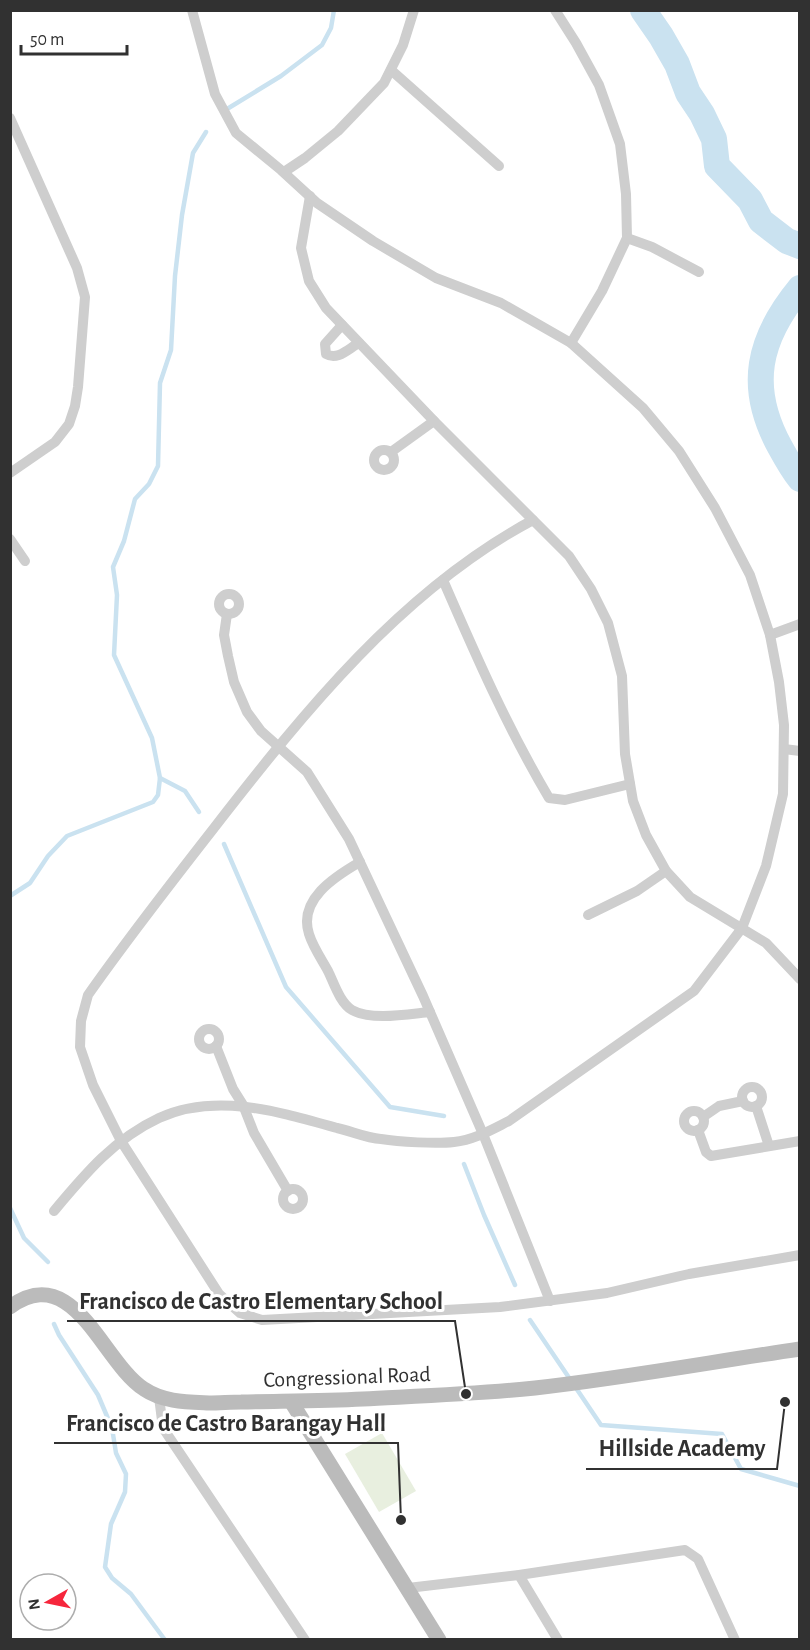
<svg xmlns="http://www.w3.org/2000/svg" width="810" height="1650" viewBox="0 0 810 1650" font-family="'Alegreya Sans',sans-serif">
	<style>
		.grass { fill: #e8efdf }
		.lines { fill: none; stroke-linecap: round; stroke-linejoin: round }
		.stream { stroke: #cae2f0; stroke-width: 4.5 }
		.river { stroke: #cae2f0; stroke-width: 26 }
		.street { stroke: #cecece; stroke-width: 10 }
		.secondary { stroke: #bbb; stroke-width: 15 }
		.labels { text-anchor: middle; stroke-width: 6; stroke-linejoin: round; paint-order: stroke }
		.street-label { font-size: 22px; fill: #313131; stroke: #fff }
		.leader { fill: none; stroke: #313131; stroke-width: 2 }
		.callout-dot { fill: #313131; stroke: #fff; stroke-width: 2 }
		.callout-label { font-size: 24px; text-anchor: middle; font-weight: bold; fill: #313131; stroke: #fff; stroke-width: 6; stroke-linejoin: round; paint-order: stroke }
	</style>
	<rect width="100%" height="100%" fill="#fff"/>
	<polygon class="grass" points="382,1433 416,1491 379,1512 345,1454"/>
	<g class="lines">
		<g class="stream">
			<polyline points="227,109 281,76 322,45 331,28 334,10"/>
			<polyline points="160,778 185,791 199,812"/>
			<polyline points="224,844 286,987 390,1107 444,1116"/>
			<polyline points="10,896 30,883 48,856 67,836 153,802 158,795 160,778 152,738 114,655 117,595 113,567 124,541 135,499 149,484 158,466 160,383 171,350 175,276 182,215 193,153 206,132"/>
			<polyline points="464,1164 484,1215 515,1285"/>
			<polyline points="10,1208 24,1238 48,1262"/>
			<polyline points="530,1320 601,1425 722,1434 741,1469 800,1486"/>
			<polyline points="54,1324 59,1335 98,1395 112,1428 116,1453 126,1474 125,1492 111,1524 105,1567 112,1578 131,1594 165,1640"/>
		</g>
		<g class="river">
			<polyline points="643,10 661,36 677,64 688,93 702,114 714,139 717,166 750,200 761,221 787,241 800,246"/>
			<path d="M 800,288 C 758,339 747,387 780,447 C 786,458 792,469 800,479"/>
		</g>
		<g class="street">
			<polyline points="555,10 576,43 599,85 620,144 626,194 627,238 602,291 571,343"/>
			<polyline points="391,70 499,166"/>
			<polyline points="10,118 77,268 85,297 78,387 75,406 69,424 55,442 10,473"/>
			<polyline points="284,172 305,158 338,131 384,83 403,45 414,10"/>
			<polyline points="310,196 301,248 309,281 326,308 434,421 569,556 591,589 608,623 622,676 625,754 633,801 646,835 666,871 690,897 766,943 800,979"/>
			<polyline points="627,238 652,247 699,272"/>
			<path d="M 342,325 L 325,344 L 326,354 C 338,361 349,348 359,343"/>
			<circle cx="384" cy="460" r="10"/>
			<polyline points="391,452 434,421"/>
			<path d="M 533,520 C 402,590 304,712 214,828 C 171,883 128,938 88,995 L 81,1021 L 80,1047 L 93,1085 L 121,1141 L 219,1294 L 240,1313 L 262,1320 L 500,1307 L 607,1293 L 689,1274 L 800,1255"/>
			<polyline points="10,539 25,561"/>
			<path d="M 443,580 C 476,656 507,727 549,798 L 565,800 L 630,784"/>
			<circle cx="229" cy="604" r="10"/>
			<polyline points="227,614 224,635 228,656 234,682 247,712 261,731 307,772 349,839 423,996 483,1134 550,1301"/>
			<polyline points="770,635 800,624"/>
			<polyline points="784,749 800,751"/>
			<path d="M 360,862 C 334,877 298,900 309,934 C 313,947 322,960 328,971 C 334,983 340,1003 352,1010 C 371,1021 409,1014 430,1012"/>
			<polyline points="588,915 637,891 666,871"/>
			<circle cx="209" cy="1039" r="10"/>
			<polyline points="216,1046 233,1089 243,1105 254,1133 288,1191"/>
			<circle cx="752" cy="1097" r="10"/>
			<polyline points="756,1106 769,1146"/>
			<circle cx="694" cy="1121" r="10"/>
			<polyline points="703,1117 719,1106 743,1101"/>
			<polyline points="698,1130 706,1152 711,1156 800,1141"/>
			<circle cx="293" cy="1199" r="10"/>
			<path d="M 54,1211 C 85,1174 114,1139 159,1118 C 216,1092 280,1112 337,1128 C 351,1131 366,1138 381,1139 C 399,1142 436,1144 454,1142 C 474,1140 491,1130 509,1121 L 694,991 L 742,928 L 766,866 L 783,794 L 784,725 L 779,682 L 770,635 L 750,575 L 715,508 L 679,451 L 643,408 L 571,343 L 501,303 L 436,278 L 373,241 L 317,203 L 281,170 L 236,133 L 215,94 L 192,10"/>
			<polyline points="159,1397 163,1428 305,1640"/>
			<polyline points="519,1575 558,1640"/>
			<polyline points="408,1588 519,1575 685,1550 698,1559 735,1640"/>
		</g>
		<g class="secondary">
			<path d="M 10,1307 C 74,1260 102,1362 144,1389 C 163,1402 187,1402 209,1403 C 220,1403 230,1402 241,1402 C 282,1401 322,1401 363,1399 C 420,1396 478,1394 535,1388 C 624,1378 711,1362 800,1349"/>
			<polyline points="292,1403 439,1640"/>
		</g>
	</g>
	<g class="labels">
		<g class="street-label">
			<text transform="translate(347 1376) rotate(-2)" y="8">Congressional Road</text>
		</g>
	</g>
	<path class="leader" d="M466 1394L455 1321H67M401 1520L398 1443H54M785 1402L777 1469H586"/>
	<g class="callout-dot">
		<circle cx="466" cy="1394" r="6"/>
		<circle cx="401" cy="1520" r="6"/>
		<circle cx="785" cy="1402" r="6"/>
	</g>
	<g class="callout-label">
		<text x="261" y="1309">Francisco de Castro Elementary School</text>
		<text x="226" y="1431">Francisco de Castro Barangay Hall</text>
		<text x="682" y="1456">Hillside Academy</text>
	</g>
	<rect width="810" height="1650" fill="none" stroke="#313131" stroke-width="24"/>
	<g transform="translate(48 1602) rotate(261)"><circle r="28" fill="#ffffff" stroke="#adadad" stroke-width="1.5"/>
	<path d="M0-4.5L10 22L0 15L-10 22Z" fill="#f6263c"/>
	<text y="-9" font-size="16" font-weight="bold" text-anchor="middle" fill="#313131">N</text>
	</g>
	<path d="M21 45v9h106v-9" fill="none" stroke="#313131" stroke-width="3"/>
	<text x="30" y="45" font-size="18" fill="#313131" stroke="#ffffff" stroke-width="4.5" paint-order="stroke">50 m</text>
</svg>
